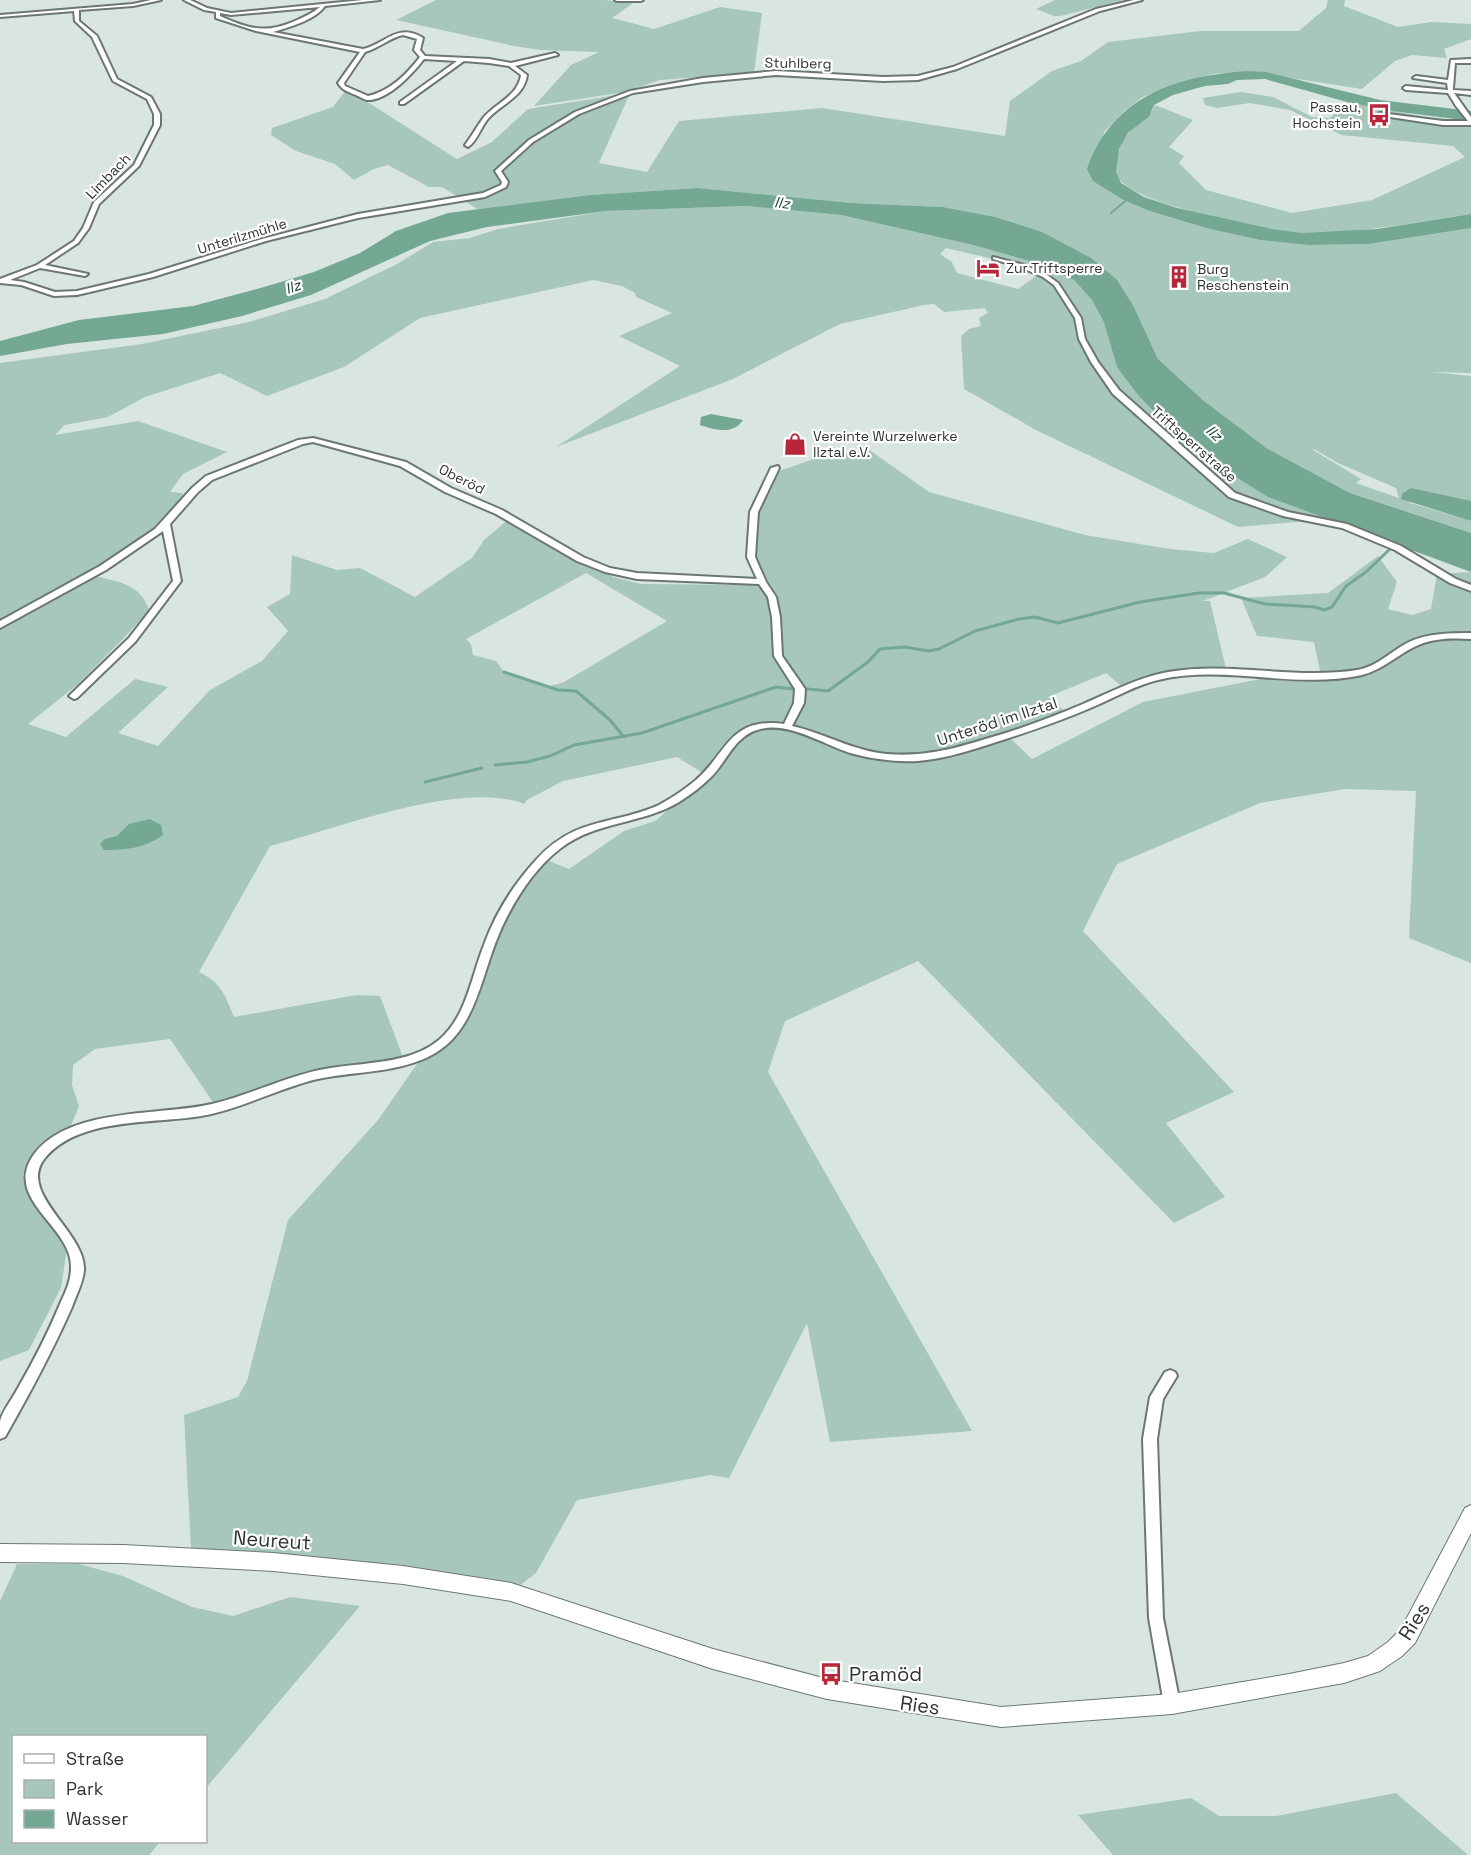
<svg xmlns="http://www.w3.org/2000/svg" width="1471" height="1855" viewBox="0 0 1471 1855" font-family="'Space Grotesk',sans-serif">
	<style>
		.green { fill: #a6c7b9; fill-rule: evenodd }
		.water { fill: #74a892 }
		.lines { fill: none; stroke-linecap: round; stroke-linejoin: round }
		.stream-far1 { stroke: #74a892; stroke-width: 2 }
		.stream { stroke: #74a892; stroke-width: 3 }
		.minor-casing { stroke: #6c7772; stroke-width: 4 }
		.tertiary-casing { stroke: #6c7772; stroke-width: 2 }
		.minor { fill: #fff; fill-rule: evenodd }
		.tertiary { fill: #fff; fill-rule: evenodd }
		.labels { text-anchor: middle; stroke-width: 4.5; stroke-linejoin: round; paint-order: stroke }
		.far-street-label { font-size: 14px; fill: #2f3432; stroke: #fff }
		.far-poi-label { font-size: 14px; fill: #2f3432; stroke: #fff; text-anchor: start }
		.far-water-label { font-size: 15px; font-style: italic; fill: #184434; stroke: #fff }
		.street-label { font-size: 16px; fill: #2f3432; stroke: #fff }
		.near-street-label { font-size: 20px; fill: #2f3432; stroke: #fff }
		.near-poi-label { font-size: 20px; fill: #2f3432; stroke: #fff; text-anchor: start }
	</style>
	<rect width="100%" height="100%" fill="#d9e6e0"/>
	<g class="green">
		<polygon points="436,0 604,0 633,3 612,18 654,29 720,7 762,13 754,73 660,80 625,92 534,106 571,65 599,52 541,50 514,46 396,20"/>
		<polygon points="1055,0 1123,0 1061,16 1054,16 1036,9"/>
		<path d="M 1328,0 L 1345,0 L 1344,6 L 1398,27 L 1431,22 L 1471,24 L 1471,39 L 1444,49 L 1447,58 L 1412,55 L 1395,61 L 1362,89 L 1245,71 L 1213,74 L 1157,91 L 1141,98 L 1124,111 L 1104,132 L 1093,181 L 1210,229 L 1260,240 L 1308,245 L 1369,244 L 1471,228 L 1471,373 L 1431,372 L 1471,376 L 1471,501 L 1407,502 L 1471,521 L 1471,533 L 1350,493 L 1268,449 L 1204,401 L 1158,359 L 1134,307 L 942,207 L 852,203 L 698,188 L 590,195 L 479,210 L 442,187 L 429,187 L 388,165 L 374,169 L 354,180 L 335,164 L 296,151 L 271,135 L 272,128 L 333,107 L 347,89 L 457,159 L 492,142 L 528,109 L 630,93 L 599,163 L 647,172 L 679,121 L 822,108 L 1005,136 L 1010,101 L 1052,71 L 1081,61 L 1108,42 L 1200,31 L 1299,31 L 1326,8 ZM 1314,449 L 1338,463 L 1396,488 L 1399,498 L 1356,483 L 1361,479 L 1313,450 Z"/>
		<path d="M 1241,92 L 1273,97 L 1312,117 L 1330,118 L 1347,102 L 1425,117 L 1471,121 L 1471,214 C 1415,222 1359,234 1303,233 C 1273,232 1121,203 1116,173 C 1114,160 1121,139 1131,131 C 1136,126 1145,122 1149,117 C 1151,113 1153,108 1155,105 L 1193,120 L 1169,147 L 1184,156 L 1179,163 L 1206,190 L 1292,213 L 1372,200 L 1465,157 L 1453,146 L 1342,135 L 1290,110 L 1250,103 L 1217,108 L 1205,105 L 1203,98 Z"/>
		<path d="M 745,206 L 841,215 L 973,245 L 1026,260 L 1074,280 L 1092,300 L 1105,322 L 1117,367 L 1179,437 L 1219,467 L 1268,497 L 1329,519 L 1238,527 L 1036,430 L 964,389 L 961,336 L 969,329 L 981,326 L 979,318 L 988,313 L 985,308 L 944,312 L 934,304 L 924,305 L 840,324 L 733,379 L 556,447 L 680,366 L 619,336 L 672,313 L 636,297 L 635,293 L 622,286 L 593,280 L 420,318 L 344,367 L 267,396 L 220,373 L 145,397 L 108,417 L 65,425 L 55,435 L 138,421 L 227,452 L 183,474 L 170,492 L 182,493 L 184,496 L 166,524 L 91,575 C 116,582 140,582 149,610 L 125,637 L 77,685 L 28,724 L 66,737 L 135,679 L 168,687 L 118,733 L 158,746 L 210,690 L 262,661 L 288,631 L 267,607 L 290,594 L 292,555 L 337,570 L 360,568 L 415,597 L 472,558 L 484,540 L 510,518 L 613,577 L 641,584 L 756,585 L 771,596 L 751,557 L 754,512 L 773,473 L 814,459 L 868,449 L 929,492 L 1085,535 L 1170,549 L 1214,553 L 1248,539 L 1287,557 L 1265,577 L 1203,601 L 1210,601 L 1226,669 L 1171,674 L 1125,689 L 1106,673 L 1048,697 L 1067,713 L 1064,716 L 933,757 L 935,759 L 1010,738 L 1032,759 L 1143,702 L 1286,674 L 1287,672 L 1320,671 L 1314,642 L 1257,636 L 1241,598 L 1328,593 L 1378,556 L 1397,582 L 1388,609 L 1412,615 L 1431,609 L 1437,574 L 1471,572 L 1471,963 L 1409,938 L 1416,791 L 1345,789 L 1260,803 L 1117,864 L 1083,931 L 1234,1092 L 1166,1123 L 1225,1197 L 1174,1223 L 918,961 L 785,1021 L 768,1072 L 972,1431 L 830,1442 L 807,1323 L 729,1478 L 710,1475 L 577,1500 L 536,1573 L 511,1592 L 191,1549 L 184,1415 L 238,1397 L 247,1381 L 288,1220 L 378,1120 L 424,1054 L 463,1019 L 496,929 L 544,859 L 569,869 L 624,831 L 655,821 L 669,809 L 675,800 L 706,775 L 677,757 L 563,781 L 527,800 L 524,804 C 463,779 335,829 270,846 L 199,972 C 221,982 226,997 234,1017 L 356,995 L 380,996 L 404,1060 L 348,1069 L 217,1108 L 170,1039 L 95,1049 L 73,1065 L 72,1085 L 79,1106 L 67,1135 L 55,1140 L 30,1176 L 68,1241 L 61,1288 L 29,1350 L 0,1361 L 0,363 L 142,344 L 249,322 L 325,299 L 397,264 L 433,242 L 470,238 L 498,229 L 606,211 ZM 946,248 L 993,259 L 1039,274 L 1018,289 L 957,273 L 952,262 L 940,254 ZM 586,573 L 667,621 L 564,682 L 547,687 L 504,672 L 496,661 L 473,655 L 471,644 L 466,639 Z"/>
		<polygon points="17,1564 79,1564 123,1576 192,1607 233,1616 290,1597 360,1606 206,1788 206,1736 14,1736 14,1842 160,1842 149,1855 0,1855 0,1601"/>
		<polygon points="1396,1793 1468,1855 1113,1855 1078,1815 1191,1798 1219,1816 1276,1816"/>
	</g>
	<g class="water">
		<path d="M 1245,71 L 1266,72 L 1380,100 L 1471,111 L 1471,121 L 1392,111 L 1347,102 L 1265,79 L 1237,80 L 1228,84 L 1205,86 L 1173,95 L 1154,105 L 1149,117 L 1128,133 L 1119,149 L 1116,172 L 1121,183 L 1144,197 L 1177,208 L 1272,229 L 1302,233 L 1377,229 L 1471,214 L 1471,228 L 1369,244 L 1308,245 L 1260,240 L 1210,229 L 1147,210 L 1122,199 L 1093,181 L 1087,169 C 1113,96 1174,77 1245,71 Z"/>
		<polygon points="698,188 852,203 942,207 995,217 1042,232 1091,258 1117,280 1134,307 1158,359 1204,401 1268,449 1350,493 1471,533 1471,572 1268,497 1219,467 1179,437 1138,395 1117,367 1104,322 1092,300 1074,280 1026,260 973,245 841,215 745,206 606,211 487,227 430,241 311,295 242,316 163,334 67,344 0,356 0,341 79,320 193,306 264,287 314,272 360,253 396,231 448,213 590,195"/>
		<path d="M 711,414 L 743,420 C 734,435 714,430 700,425 L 701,417 Z"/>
		<polygon points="1411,488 1471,501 1471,521 1401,499 1402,494"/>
		<path d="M 150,819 L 161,825 L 163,835 C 145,848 126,850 104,850 L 100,844 L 105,839 L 117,836 L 129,824 Z"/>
	</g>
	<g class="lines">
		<polyline class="stream-far1" points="1111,213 1129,198"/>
		<g class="stream">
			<polyline points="504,672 558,690 576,691 610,720 624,737"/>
			<polyline points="808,689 828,691 868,662 880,649 904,647 929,651 939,649 975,631 1019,619 1035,617 1058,623 1140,602 1199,593 1224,593 1265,604 1315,607 1324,610 1332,607 1346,586 1366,572 1390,549"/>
			<polyline points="495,765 527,762 550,756 574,745 642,733 776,687 794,689"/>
			<polyline points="425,782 482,768"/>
		</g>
		<g class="minor-casing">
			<g id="minor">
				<polygon points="151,0 161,0 133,6 79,10 79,21 97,36 117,79 151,97 160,114 160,125 139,166 99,204 89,228 78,243 45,265 88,274 85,276 40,268 10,280 24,282 55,292 77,291 149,274 262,239 358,214 483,193 501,185 502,182 495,171 529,140 575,112 630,91 703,78 776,71 883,77 918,76 953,67 1096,9 1134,0 1142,0 1100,11 957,69 918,80 883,81 776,75 703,82 633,93 579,114 533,142 501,171 508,182 506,187 485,197 358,218 266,241 153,277 77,295 54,296 21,285 0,283 0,279 37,265 74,241 83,228 94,202 134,165 154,125 154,114 147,99 113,81 92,37 75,21 74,11 0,17 0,15 133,4"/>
				<path d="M 184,0 L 190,0 L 207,8 L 231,13 L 363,0 L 380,0 L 325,6 C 315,20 290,27 273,32 L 363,49 C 386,44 397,22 423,38 L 420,50 L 425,56 L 489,59 L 511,63 L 555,53 L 558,55 L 515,66 L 527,75 C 524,98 500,104 487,120 C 480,129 477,141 468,147 L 465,145 C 472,136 477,126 484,117 C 496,103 518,96 521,75 L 509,66 L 489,63 L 464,61 L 404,104 L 400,104 L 400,102 L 457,61 L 424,59 C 413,73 388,101 367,100 C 363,99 357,95 353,94 C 347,91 342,90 338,83 L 360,52 L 256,31 L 216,18 L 216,12 L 204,10 ZM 320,7 C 313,13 304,17 295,21 C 265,34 249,29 220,16 L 220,13 L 231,15 ZM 403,35 L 417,39 L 414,50 L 420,57 C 406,75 390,91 368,96 L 345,86 L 344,83 L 365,52 C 379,48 389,38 403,35 Z"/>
				<polygon points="615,0 643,0 641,1 617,1"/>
				<polygon points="1471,59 1471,63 1455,63 1453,88 1453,90 1471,91 1471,95 1454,93 1471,117 1471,125 1443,125 1377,115 1380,113 1443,121 1468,121 1456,106 1448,93 1406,90 1403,88 1406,86 1448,90 1447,83 1413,78 1416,76 1448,80 1451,60"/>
				<polygon points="993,257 1024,265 1047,275 1058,283 1081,318 1085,339 1098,362 1119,390 1235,493 1288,512 1347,524 1401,546 1456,579 1471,585 1471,591 1450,583 1395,550 1342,528 1283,516 1229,497 1113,394 1091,362 1079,339 1075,318 1054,285 1043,277 1020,267 993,259"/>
				<path d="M 313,438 L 406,462 L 451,488 L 502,510 L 583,557 L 610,568 L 637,573 L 757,579 L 747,557 L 750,512 L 771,468 L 778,466 L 779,468 L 758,512 L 755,557 L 766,582 L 776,597 L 780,617 L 782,656 L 805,689 L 804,703 L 792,726 C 824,733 853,751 887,754 C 926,757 953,749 989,738 C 1021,729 1052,717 1083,704 C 1111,692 1137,678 1168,672 C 1230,661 1294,680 1357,670 C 1377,667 1391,651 1409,642 C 1428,633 1450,633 1471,633 L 1471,639 C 1451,638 1432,638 1414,647 C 1396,656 1382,670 1362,675 C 1295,690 1225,664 1158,680 C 1136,685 1116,697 1095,706 C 1059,722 1022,734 984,746 C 962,753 941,759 918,761 C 895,762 872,759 850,753 C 822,744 787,720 757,730 C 734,737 726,763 710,778 C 701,787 690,795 679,802 C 643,824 596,821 561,848 C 534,868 512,903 499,934 C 480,978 476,1034 428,1057 C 392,1074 351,1071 313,1080 C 275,1090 240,1109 201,1116 C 153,1124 79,1117 45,1158 C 16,1193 86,1232 84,1270 C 83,1283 76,1295 72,1307 C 52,1352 29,1395 5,1437 L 0,1439 C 0,1434 0,1426 0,1421 C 3,1410 13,1398 18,1388 C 34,1360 48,1333 60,1304 C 65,1293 71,1281 71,1268 C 73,1226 0,1199 35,1153 C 71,1107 160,1116 212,1104 C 251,1095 286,1076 325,1069 C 362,1062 409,1065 439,1040 C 467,1016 471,977 484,945 C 495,914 514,884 536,860 C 576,816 612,826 659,805 C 670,799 681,792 691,784 C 727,757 727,716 784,724 L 794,703 L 795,689 L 774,656 L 772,617 L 768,597 L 759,584 L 637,579 L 605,572 L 577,561 L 496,514 L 445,492 L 400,466 L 313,442 L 303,444 L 212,480 L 198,492 L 170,524 L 181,581 L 135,642 L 77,698 L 74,699 L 69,696 L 129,638 L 173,581 L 163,531 L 106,570 L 0,628 L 0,621 L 100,566 L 155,529 L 192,488 L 206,476 L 298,440 Z"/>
				<polygon points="1170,1370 1175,1372 1177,1376 1163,1399 1157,1439 1163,1618 1180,1704 1177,1709 1172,1712 1167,1709 1164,1704 1149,1618 1143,1439 1150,1397 1165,1372"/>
			</g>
		</g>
		<g class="tertiary-casing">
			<polygon id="tertiary" points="1471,1505 1471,1533 1415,1643 1402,1656 1380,1671 1344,1683 1172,1714 1001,1727 827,1699 713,1669 511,1601 403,1584 273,1571 123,1563 0,1562 0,1544 123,1545 273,1553 403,1566 511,1583 713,1649 827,1679 1001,1707 1172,1694 1289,1674 1344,1663 1368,1656 1388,1642 1401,1629 1465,1508"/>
		</g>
		<use href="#minor" class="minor"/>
		<use href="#tertiary" class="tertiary"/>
	</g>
	<defs>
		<g id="bus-bare" transform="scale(1.8)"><path d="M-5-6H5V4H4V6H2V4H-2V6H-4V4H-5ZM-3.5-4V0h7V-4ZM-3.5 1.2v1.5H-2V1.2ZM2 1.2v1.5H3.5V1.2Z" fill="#b82739" stroke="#fff" stroke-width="2.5" paint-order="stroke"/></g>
		<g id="hotel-bare" transform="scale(1.8)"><path d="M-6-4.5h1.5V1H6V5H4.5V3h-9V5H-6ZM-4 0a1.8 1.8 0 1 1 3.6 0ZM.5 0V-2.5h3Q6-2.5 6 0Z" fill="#b82739" stroke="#fff" stroke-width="2.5" paint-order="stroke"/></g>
		<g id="building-bare" transform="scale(1.8)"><path d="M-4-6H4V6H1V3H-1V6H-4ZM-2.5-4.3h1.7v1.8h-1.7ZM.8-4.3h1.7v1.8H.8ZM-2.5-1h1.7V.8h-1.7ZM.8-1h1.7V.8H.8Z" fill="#b82739" stroke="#fff" stroke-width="2.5" paint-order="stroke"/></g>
		<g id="shop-bare" transform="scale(1.8)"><path d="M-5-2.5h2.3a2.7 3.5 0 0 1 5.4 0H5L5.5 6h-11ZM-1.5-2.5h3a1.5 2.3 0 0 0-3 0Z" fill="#b82739" stroke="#fff" stroke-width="2.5" paint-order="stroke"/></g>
	</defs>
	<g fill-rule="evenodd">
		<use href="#bus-bare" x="1379" y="115"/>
		<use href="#hotel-bare" x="988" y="268"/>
		<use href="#building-bare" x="1179" y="277"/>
		<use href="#shop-bare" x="795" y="444"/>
		<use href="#bus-bare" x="831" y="1674"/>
	</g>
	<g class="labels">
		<g class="far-street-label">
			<text transform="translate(798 63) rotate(1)" y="5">Stuhlberg</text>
			<text transform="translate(108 176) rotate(-46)" y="5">Limbach</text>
			<text transform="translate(242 236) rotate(-17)" y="5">Unterilzmühle</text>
			<text transform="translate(1194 444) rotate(41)" y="5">Triftsperrstraße</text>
			<text transform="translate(462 479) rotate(27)" y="5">Oberöd</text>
		</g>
		<g class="far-poi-label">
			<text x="1361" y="112" text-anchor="end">Passau,<tspan x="1361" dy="16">Hochstein</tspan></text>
			<text x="1006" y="273">Zur Triftsperre</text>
			<text x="1197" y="274">Burg<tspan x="1197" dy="16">Reschenstein</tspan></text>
			<text x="813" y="441">Vereinte Wurzelwerke<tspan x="813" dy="16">Ilztal e.V.</tspan></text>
		</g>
		<g class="far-water-label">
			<text transform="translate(782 203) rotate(7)" y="5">Ilz</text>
			<text transform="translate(293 287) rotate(-20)" y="5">Ilz</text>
			<text transform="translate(1214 433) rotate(43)" y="5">Ilz</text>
		</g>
		<g class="street-label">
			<text transform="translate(997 721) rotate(-18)" y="6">Unteröd im Ilztal</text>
		</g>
		<g class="near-street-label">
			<text transform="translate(272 1540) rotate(4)" y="7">Neureut</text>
			<text transform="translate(1414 1621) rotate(-58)" y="7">Ries</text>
			<text transform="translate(920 1705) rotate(8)" y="7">Ries</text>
		</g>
		<g class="near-poi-label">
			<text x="849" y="1681">Pramöd</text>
		</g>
	</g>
	<rect x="12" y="1735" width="195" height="108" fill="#ffffff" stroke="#acaead" stroke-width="1.5"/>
	<rect x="24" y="1754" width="30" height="9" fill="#ffffff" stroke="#acaead" stroke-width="1.5"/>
	<text x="66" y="1765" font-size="18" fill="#2f3432">Straße</text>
	<rect x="24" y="1780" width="30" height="18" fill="#a6c7b9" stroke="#acaead" stroke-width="1.5"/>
	<text x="66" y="1795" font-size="18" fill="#2f3432">Park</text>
	<rect x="24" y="1810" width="30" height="18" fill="#74a892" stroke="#acaead" stroke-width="1.5"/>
	<text x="66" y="1825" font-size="18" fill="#2f3432">Wasser</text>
</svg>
